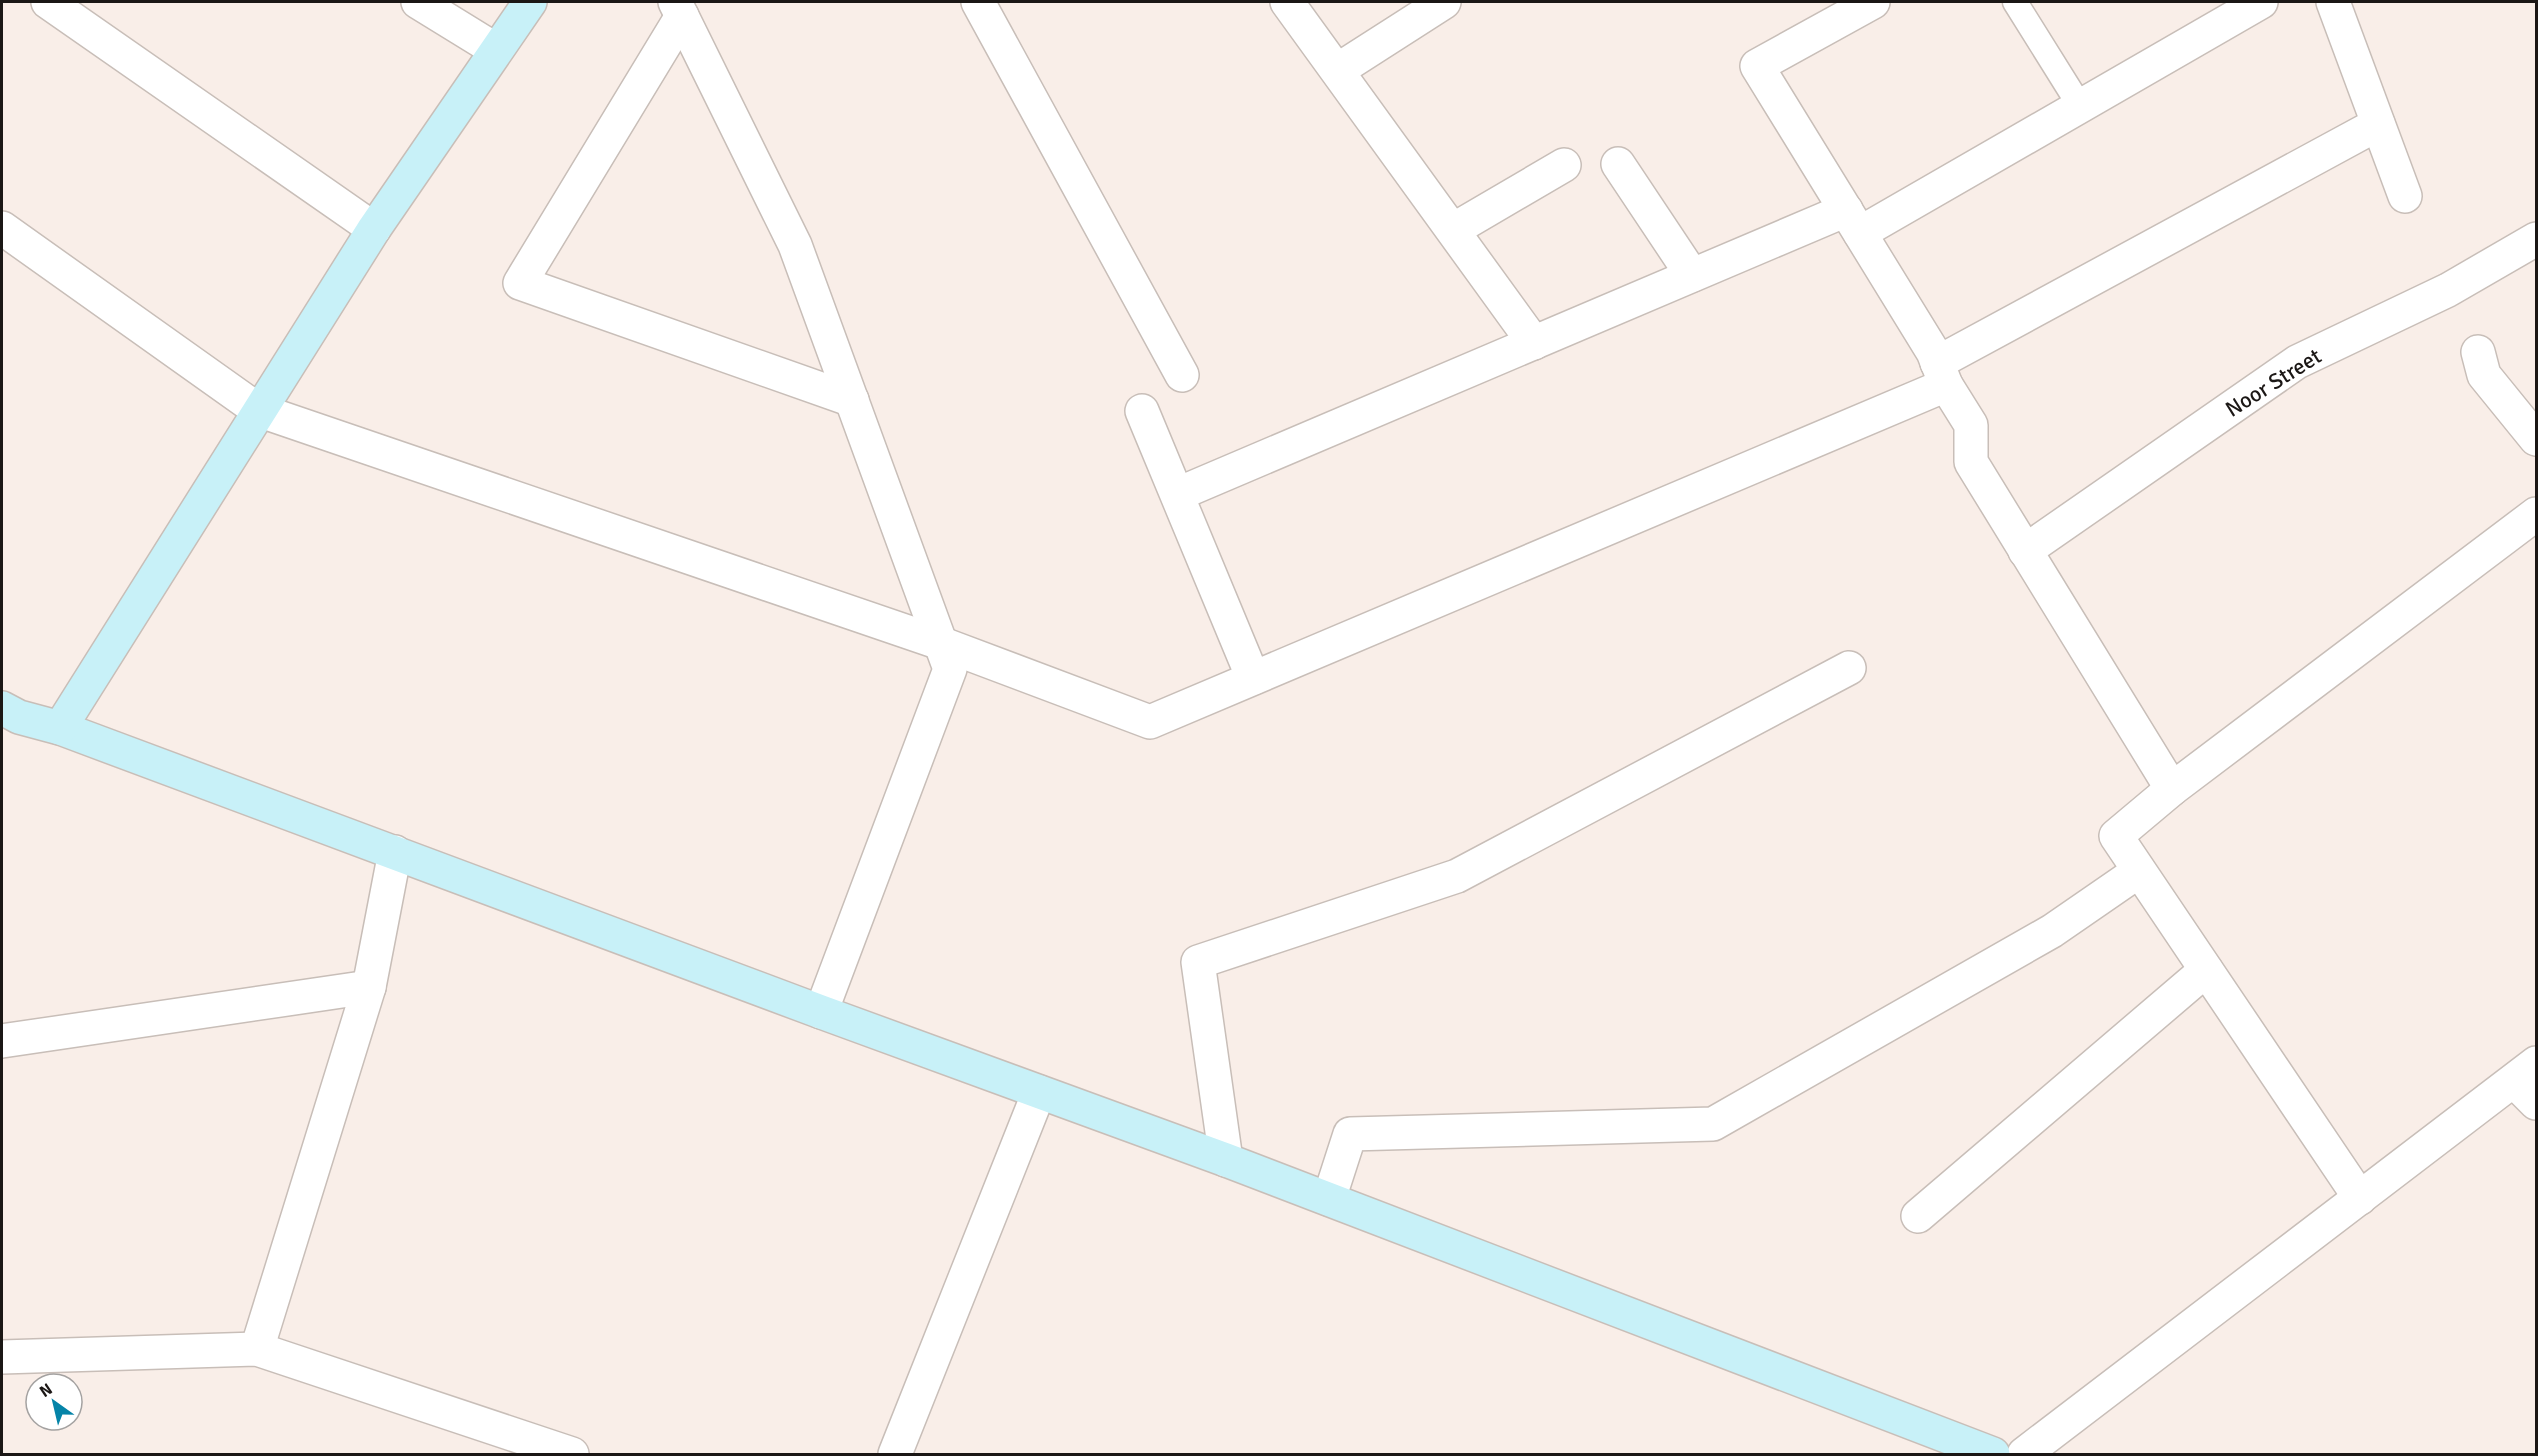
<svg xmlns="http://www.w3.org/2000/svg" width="2538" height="1456" viewBox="0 0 2538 1456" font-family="Signika,sans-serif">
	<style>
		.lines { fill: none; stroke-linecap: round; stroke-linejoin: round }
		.lane-casing { stroke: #c8beb8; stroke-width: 27 }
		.street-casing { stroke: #c8beb8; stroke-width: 36 }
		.secondary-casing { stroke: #c8beb8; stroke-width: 36 }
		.lane { stroke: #fff; stroke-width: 24 }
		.street { stroke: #fff; stroke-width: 33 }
		.secondary { stroke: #c8f1f8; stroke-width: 33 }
		.labels { text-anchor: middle; stroke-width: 4.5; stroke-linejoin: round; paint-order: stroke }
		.street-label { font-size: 22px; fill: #1b1715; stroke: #fff }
	</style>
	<rect width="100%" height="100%" fill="#f9eee8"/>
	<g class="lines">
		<g class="lane-casing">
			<polyline id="lane" points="2015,2 2080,106"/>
		</g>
		<g class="street-casing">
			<g id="street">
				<polyline points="48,2 374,229"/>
				<polyline points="418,2 496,50"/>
				<polyline points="675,2 795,245 950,669 821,1012"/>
				<polyline points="978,2 1182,375"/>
				<polyline points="1287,2 1534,343"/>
				<polyline points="1873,2 1757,66 1933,352 1946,385 1971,425 1971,462 2172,789"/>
				<polyline points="2333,2 2405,196"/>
				<polyline points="682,16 520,283 852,400"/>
				<polyline points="1338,70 1444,2"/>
				<polyline points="1618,164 1692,275"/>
				<polyline points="2,228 258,410 940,643 1150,722 1946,385"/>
				<polyline points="1453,230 1564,165"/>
				<polyline points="1860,233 2261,2"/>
				<polyline points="2478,352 2484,375 2536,439"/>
				<polyline points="1937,363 2378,124"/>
				<polyline points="1142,411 1253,678"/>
				<polyline points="1178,494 1846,210"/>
				<polyline points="2025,551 2297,362 2448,290 2536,239"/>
				<polyline points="2,1041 369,987"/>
				<polyline points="2514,1081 2536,1103"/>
				<polyline points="1226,1160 1198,962 1457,876 1849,668"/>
				<polyline points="2360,1198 2116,836 2172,789 2536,514"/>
				<polyline points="1329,1199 1350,1134 1713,1124 2052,931 2139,871"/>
				<polyline points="1918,1216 2206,970"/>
				<polyline points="257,1349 369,987 395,852"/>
				<polyline points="2,1357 257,1349 572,1454"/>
				<polyline points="895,1454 1039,1092"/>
				<polyline points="2024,1454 2536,1063"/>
			</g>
		</g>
		<g class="secondary-casing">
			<g id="secondary">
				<polyline points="2,708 19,717 60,728 821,1012 1226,1160 1993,1454"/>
				<polyline points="60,728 374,229 530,2"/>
			</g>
		</g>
		<use href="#lane" class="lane"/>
		<use href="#street" class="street"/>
		<use href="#secondary" class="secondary"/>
	</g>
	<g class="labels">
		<g class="street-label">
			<text transform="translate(2273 382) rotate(-32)" y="8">Noor Street</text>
		</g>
	</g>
	<rect width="2538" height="1456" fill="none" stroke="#1b1715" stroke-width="6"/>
	<g transform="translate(54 1402) rotate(326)"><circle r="28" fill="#ffffff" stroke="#a4a2a1" stroke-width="1.5"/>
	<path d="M0-4.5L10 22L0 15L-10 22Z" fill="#0584a8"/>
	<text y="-9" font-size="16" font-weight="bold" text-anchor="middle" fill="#1b1715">N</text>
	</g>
</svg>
